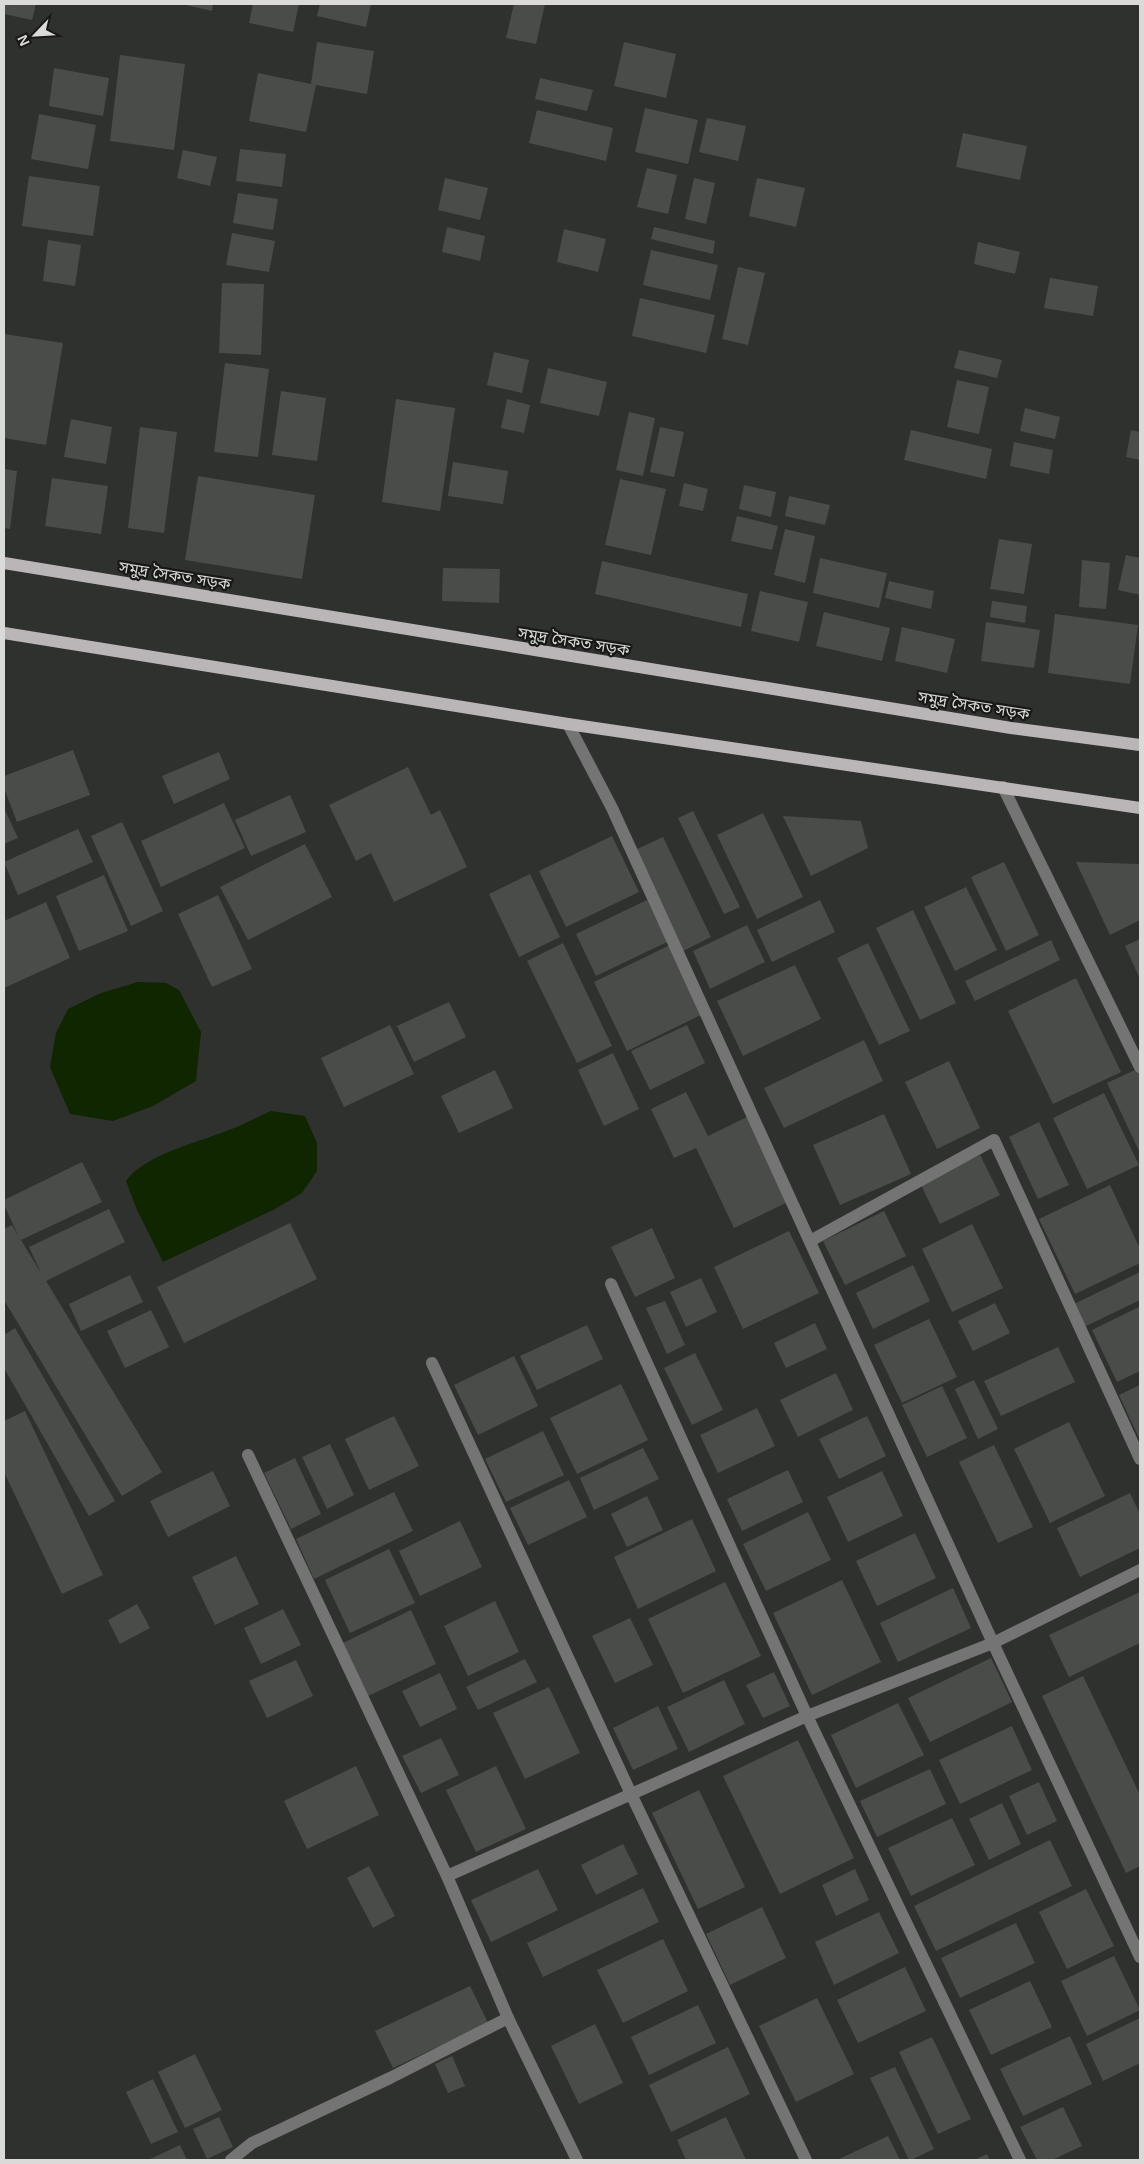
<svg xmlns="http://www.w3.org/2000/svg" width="1144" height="2164" viewBox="0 0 1144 2164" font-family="Helvetica,'Noto Sans Bengali',sans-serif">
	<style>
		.water { fill: #0f2600 }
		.building { fill: #4a4c49 }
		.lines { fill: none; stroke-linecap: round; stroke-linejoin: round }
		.minor { stroke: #757474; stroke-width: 12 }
		.major { stroke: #bab6b7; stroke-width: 12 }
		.labels { text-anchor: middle; stroke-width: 4.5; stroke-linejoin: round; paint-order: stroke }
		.street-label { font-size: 16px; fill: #dadbd9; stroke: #181917 }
	</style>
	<rect width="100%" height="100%" fill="#2f312e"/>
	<g class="water">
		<polygon points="138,982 166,983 179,990 201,1032 196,1081 153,1106 113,1121 70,1114 50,1067 56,1033 68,1009 101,993"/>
		<path d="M 271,1111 L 305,1116 L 317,1143 L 317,1171 L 302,1193 L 275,1209 L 163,1262 L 137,1210 L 126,1181 C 144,1155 199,1142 229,1130 C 243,1125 257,1117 271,1111 Z"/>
	</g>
	<g class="building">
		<polygon points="4,4 36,4 32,20 4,14"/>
		<polygon points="182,4 213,4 212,11"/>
		<polygon points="253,4 299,4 293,32 249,23"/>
		<polygon points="320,4 371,4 366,27 317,16"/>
		<polygon points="514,4 545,4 536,44 506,38"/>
		<polygon points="317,42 374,51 367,94 316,85 306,132 249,121 258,73 311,84"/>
		<polygon points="624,42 676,54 666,98 614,86"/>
		<polygon points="120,55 185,64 174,150 110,141"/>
		<polygon points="54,68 109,78 103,116 49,106"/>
		<polygon points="540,78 593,90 587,111 535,99"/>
		<polygon points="645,108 698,120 688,164 635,152"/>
		<polygon points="537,110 613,128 606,161 529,143"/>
		<polygon points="39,114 96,125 88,169 31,159"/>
		<polygon points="707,118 746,126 738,161 699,152"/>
		<polygon points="963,133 1027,146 1020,180 956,167"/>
		<polygon points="240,149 286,154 282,187 236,181"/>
		<polygon points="183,150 217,157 210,186 177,178"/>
		<polygon points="647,168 677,175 668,214 637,207"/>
		<polygon points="29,176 100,186 93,236 22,226"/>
		<polygon points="445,178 488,188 480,220 438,210"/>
		<polygon points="694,178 715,183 706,224 685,219"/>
		<polygon points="757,178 805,188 796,227 749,216"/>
		<polygon points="238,193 278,199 273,230 233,223"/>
		<polygon points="447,227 485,236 480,261 442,252"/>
		<polygon points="654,227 715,241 713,254 651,239"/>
		<polygon points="564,229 606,239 598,272 557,262"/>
		<polygon points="232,233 275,241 269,272 226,265"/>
		<polygon points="48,240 81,245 75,286 43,281"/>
		<polygon points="978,242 1020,252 1015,274 974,264"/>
		<polygon points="651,250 718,265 710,300 643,285"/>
		<polygon points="738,267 765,273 748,345 722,339"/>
		<polygon points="1050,278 1098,286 1093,316 1044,308"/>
		<polygon points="222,283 264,284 261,355 219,353"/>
		<polygon points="640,298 715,315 706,353 632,336"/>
		<polygon points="4,334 63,343 46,445 4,438"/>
		<polygon points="959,350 1002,360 997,378 954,368"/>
		<polygon points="494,352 529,360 522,393 487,385"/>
		<polygon points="225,363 269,369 258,457 214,452"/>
		<polygon points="548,368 607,382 599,416 540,403"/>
		<polygon points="957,380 989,387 979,434 947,427"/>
		<polygon points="281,391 326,398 317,461 272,455"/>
		<polygon points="396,399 455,408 440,511 382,502"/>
		<polygon points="507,399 530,405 524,433 501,428"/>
		<polygon points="1025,408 1060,417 1055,439 1020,431"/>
		<polygon points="629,412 655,418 643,476 616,470"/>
		<polygon points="71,419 112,427 106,464 64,457"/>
		<polygon points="140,427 177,432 164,533 128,528"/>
		<polygon points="660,427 684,432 674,477 650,472"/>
		<polygon points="911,430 992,449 986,479 904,460"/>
		<polygon points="1131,430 1140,432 1140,460 1126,457"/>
		<polygon points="1014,442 1053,450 1049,474 1010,466"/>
		<polygon points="453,462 508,471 503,504 448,496"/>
		<polygon points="4,469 17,471 10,529 4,528"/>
		<polygon points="198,476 315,495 302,579 185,560"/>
		<polygon points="52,478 108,486 101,534 45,526"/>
		<polygon points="620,479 666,489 651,555 605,545"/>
		<polygon points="684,483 708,489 703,511 679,506"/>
		<polygon points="744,485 776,492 771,517 739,509"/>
		<polygon points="789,496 830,505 825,525 785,516"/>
		<polygon points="737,516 778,526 772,550 731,541"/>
		<polygon points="785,529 815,536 805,583 774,575"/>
		<polygon points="999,539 1032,544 1024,594 990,589"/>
		<polygon points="1126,555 1140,558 1140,595 1118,590"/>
		<polygon points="820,558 887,573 879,608 813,593"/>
		<polygon points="1082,560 1110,563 1106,609 1079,607"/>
		<polygon points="602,561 748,594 741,627 595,594"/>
		<polygon points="443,568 500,569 499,603 442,601"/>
		<polygon points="889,581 934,591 931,609 885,598"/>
		<polygon points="760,591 808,602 799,642 751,631"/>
		<polygon points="992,601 1027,606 1025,623 990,617"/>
		<polygon points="824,612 890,628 882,661 816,646"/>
		<polygon points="1055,614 1138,625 1130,684 1048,673"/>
		<polygon points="986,622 1040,630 1034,668 981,661"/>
		<polygon points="902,627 955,639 947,673 895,661"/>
		<polygon points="73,750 90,795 17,822 4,788 4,776"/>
		<polygon points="219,752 230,779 174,804 162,776"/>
		<polygon points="408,767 431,815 440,810 467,867 394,902 371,853 356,861 329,805"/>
		<polygon points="290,795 306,832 251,856 235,820"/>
		<polygon points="224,803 245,848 161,887 141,841"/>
		<polygon points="4,808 18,838 4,844"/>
		<polygon points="693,811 740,907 724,914 678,818"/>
		<polygon points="763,813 803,897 757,919 717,835"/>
		<polygon points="783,816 861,821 868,848 811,876"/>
		<polygon points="122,822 163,911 131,926 91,836"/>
		<polygon points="78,829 93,862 18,895 4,862"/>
		<polygon points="612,836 639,892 566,927 539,871"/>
		<polygon points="663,837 711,937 683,951 635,850"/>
		<polygon points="305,844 332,897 248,940 220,887"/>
		<polygon points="1004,862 1039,935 1006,951 971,877"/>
		<polygon points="1076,862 1140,864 1140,920 1110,935"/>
		<polygon points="530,874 560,937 519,957 489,894"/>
		<polygon points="104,875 128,931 79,951 56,896"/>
		<polygon points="966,887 997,950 955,971 924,907"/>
		<polygon points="218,895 252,969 212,987 178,914"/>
		<polygon points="647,900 667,942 596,976 576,934"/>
		<polygon points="820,900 835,932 772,962 757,930"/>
		<polygon points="46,902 70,958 4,988 4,921"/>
		<polygon points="913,910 956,1003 920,1020 876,928"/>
		<polygon points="747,925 765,962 710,989 693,951"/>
		<polygon points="1140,939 1140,979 1125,946"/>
		<polygon points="1051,940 1060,960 975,1001 965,981"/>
		<polygon points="563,943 612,1046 577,1063 527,961"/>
		<polygon points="868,943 910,1031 879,1045 837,958"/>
		<polygon points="670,945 703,1014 627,1051 594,982"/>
		<polygon points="795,965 821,1019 743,1056 717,1001"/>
		<polygon points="1076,978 1121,1072 1053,1104 1008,1011"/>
		<polygon points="449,1002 466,1037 414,1062 397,1026"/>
		<polygon points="390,1025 414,1074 344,1107 321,1058"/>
		<polygon points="687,1025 705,1063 650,1090 631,1051"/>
		<polygon points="864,1040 883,1081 784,1128 764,1088"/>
		<polygon points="613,1053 639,1109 604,1126 578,1070"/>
		<polygon points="949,1061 980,1128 937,1149 905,1082"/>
		<polygon points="1139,1068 1140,1071 1140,1153 1107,1083"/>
		<polygon points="495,1070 513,1108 459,1133 441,1096"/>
		<polygon points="686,1092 708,1136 753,1114 794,1199 734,1228 696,1148 674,1158 651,1109"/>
		<polygon points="1104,1093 1139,1165 1087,1189 1053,1118"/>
		<polygon points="884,1114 911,1174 840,1205 813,1145"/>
		<polygon points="1039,1122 1069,1185 1038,1199 1009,1137"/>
		<polygon points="980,1155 1000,1195 940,1224 920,1183"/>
		<polygon points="82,1162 102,1202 21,1240 41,1273 29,1247 109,1209 125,1242 46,1281 162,1472 122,1496 4,1300 4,1229 12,1225 19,1237 4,1205 4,1200"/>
		<polygon points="1110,1185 1140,1249 1140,1263 1075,1294 1039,1219"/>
		<polygon points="884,1211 906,1256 845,1285 823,1241"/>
		<polygon points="290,1223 317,1279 184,1343 157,1287"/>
		<polygon points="972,1224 1003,1288 952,1312 922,1249"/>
		<polygon points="652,1228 675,1278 635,1297 611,1247"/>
		<polygon points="789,1231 819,1293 743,1329 714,1267"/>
		<polygon points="913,1265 930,1301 873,1329 856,1293"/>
		<polygon points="1140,1272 1140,1300 1084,1327 1074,1304"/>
		<polygon points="130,1275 143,1302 81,1331 69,1304"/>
		<polygon points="701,1278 717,1312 686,1327 670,1292"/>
		<polygon points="665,1301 685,1345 667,1354 646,1308"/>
		<polygon points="995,1303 1010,1333 973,1351 958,1321"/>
		<polygon points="1139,1307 1140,1371 1117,1382 1092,1330"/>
		<polygon points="151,1310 169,1347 125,1368 107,1331"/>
		<polygon points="929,1319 957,1377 902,1403 874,1345"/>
		<polygon points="815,1323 827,1349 786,1368 774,1343"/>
		<polygon points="587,1325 603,1359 537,1390 520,1356"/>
		<polygon points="15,1328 115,1501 89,1516 4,1368 4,1335"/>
		<polygon points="1058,1347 1075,1382 1001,1416 984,1381"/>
		<polygon points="695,1353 723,1410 692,1425 664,1368"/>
		<polygon points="514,1356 538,1406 478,1435 454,1385"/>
		<polygon points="836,1373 853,1410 798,1437 780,1400"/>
		<polygon points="974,1380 998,1429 978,1439 955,1389"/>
		<polygon points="621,1384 648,1440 577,1474 550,1418"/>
		<polygon points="1140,1385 1140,1440 1119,1395"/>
		<polygon points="942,1386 967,1438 927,1457 902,1405"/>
		<polygon points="757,1408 775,1446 718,1473 700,1435"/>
		<polygon points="25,1411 103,1575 62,1594 4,1472 4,1421"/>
		<polygon points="394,1416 419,1466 369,1490 345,1439"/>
		<polygon points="867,1416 886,1456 839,1479 819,1439"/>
		<polygon points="1069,1422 1105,1496 1050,1523 1014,1449"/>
		<polygon points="543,1431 564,1475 506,1502 485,1459"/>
		<polygon points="330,1444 354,1495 327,1509 302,1457"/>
		<polygon points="994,1445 1033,1527 998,1543 959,1462"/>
		<polygon points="643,1448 659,1479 594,1510 580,1478"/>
		<polygon points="295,1458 321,1514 291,1529 264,1473"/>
		<polygon points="788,1470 803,1502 742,1531 727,1499"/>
		<polygon points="213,1471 230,1506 168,1537 150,1501"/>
		<polygon points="882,1471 903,1516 848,1542 827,1497"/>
		<polygon points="569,1480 587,1517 528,1545 510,1508"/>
		<polygon points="394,1492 413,1531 314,1579 296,1539"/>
		<polygon points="1130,1493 1140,1514 1140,1548 1080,1577 1057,1528"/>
		<polygon points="647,1496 663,1530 627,1547 611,1514"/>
		<polygon points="808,1512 831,1560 766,1591 743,1544"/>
		<polygon points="692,1519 716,1571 638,1609 614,1557"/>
		<polygon points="460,1521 482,1567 420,1596 399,1551"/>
		<polygon points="915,1533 936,1578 877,1606 856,1561"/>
		<polygon points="389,1549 415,1603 350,1633 325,1580"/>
		<polygon points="236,1556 259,1604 215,1625 192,1577"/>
		<polygon points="842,1580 881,1662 812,1695 773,1613"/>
		<polygon points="725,1582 761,1656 683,1693 648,1619"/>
		<polygon points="953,1588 971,1628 898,1662 880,1623"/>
		<polygon points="1140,1592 1140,1643 1069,1677 1049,1635"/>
		<polygon points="495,1601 519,1652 468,1676 444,1626"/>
		<polygon points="137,1604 150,1628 120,1644 108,1620"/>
		<polygon points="283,1609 301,1645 261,1664 244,1628"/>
		<polygon points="411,1610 436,1664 368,1696 343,1643"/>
		<polygon points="630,1618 653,1665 615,1683 592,1636"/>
		<polygon points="991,1658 1012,1702 930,1742 908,1698"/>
		<polygon points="525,1659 537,1682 478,1710 466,1687"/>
		<polygon points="296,1660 313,1696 267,1718 249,1681"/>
		<polygon points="774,1672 790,1706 763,1718 746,1685"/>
		<polygon points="440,1673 457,1709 420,1727 402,1691"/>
		<polygon points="1083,1676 1140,1795 1140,1866 1126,1873 1042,1696"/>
		<polygon points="724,1680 745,1724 689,1752 667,1707"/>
		<polygon points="549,1687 580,1753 525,1779 493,1713"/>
		<polygon points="898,1703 924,1755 856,1788 831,1735"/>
		<polygon points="658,1706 678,1749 633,1770 613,1728"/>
		<polygon points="1012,1726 1032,1770 960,1804 939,1760"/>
		<polygon points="441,1738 459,1775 421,1793 402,1756"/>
		<polygon points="798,1740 854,1858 780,1894 723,1776"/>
		<polygon points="356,1766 379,1815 307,1849 284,1801"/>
		<polygon points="496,1766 526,1829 476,1852 446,1790"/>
		<polygon points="930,1769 946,1804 877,1837 860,1801"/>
		<polygon points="1039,1782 1057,1821 1027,1835 1009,1796"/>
		<polygon points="699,1790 745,1887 698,1909 652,1813"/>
		<polygon points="1002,1803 1021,1844 989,1860 969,1819"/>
		<polygon points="952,1818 975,1865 911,1896 888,1848"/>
		<polygon points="1050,1840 1072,1886 936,1951 914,1906"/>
		<polygon points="623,1844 638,1874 596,1895 581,1865"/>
		<polygon points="369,1866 395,1916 373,1928 347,1878"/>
		<polygon points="538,1869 558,1910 491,1942 471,1900"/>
		<polygon points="855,1869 869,1900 836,1916 822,1885"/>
		<polygon points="643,1888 659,1922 543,1977 527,1943"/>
		<polygon points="1086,1889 1114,1946 1067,1969 1039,1912"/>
		<polygon points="762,1907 786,1958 730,1985 706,1934"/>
		<polygon points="879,1912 899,1953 834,1985 815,1942"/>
		<polygon points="1016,1923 1035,1963 960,1998 941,1958"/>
		<polygon points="663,1939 688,1991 623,2023 597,1970"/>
		<polygon points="1114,1956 1140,2010 1087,2036 1061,1981"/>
		<polygon points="905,1967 926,2011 858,2043 837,2000"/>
		<polygon points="1030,1981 1052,2027 991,2055 969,2010"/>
		<polygon points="470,1986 488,2023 393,2068 375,2031"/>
		<polygon points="817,1998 854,2074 796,2102 759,2026"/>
		<polygon points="698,2005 716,2043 649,2075 631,2037"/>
		<polygon points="1140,2018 1140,2063 1103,2081 1086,2044"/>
		<polygon points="595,2024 623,2083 579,2104 551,2046"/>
		<polygon points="1070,2036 1092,2084 1023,2116 1000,2069"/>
		<polygon points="932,2037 971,2119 938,2134 899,2052"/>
		<polygon points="728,2047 750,2094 671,2132 649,2085"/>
		<polygon points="195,2054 222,2110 185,2128 158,2072"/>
		<polygon points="452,2056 465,2086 448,2093 435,2064"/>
		<polygon points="895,2067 934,2149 911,2160 909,2160 870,2078"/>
		<polygon points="153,2079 178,2132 151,2144 126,2092"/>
		<polygon points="1063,2107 1082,2146 1052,2160 1037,2160 1020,2127"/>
		<polygon points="219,2117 233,2147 207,2159 193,2129"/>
		<polygon points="726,2117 746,2160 686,2160 677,2140"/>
		<polygon points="888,2136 900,2160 837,2160"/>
		<polygon points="180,2145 187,2160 148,2160"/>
		<polygon points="987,2154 990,2160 974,2160"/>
	</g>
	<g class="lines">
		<g class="minor">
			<polyline points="568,724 612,808 993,1643 1140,1957"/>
			<polyline points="1003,787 1140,1067"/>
			<polyline points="810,1241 994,1140 1140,1459"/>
			<polyline points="611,1284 807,1716 1020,2160"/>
			<polyline points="432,1363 631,1794 806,2160"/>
			<polyline points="248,1455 447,1876 508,2018 577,2160"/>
			<polyline points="447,1876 807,1716 993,1643 1140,1570"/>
			<polyline points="231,2160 252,2143 390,2078 508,2018"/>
		</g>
		<g class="major">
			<polyline points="4,563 1011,728 1140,745"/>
			<polyline points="4,633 568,724 1140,808"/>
		</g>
	</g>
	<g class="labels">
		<g class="street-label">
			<text transform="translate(175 575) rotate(9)" y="6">সমুদ্র সৈকত সড়ক</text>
			<text transform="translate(574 641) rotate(9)" y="6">সমুদ্র সৈকত সড়ক</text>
			<text transform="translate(974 705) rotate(9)" y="6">সমুদ্র সৈকত সড়ক</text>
		</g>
	</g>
	<rect width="1144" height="2164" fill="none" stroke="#dadbd9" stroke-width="10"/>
	<g transform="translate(35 35) rotate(245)" stroke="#181917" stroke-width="4" paint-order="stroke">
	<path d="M0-4L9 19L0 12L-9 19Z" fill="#dadbd9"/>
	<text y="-8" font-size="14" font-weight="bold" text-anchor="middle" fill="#dadbd9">N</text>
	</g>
</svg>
